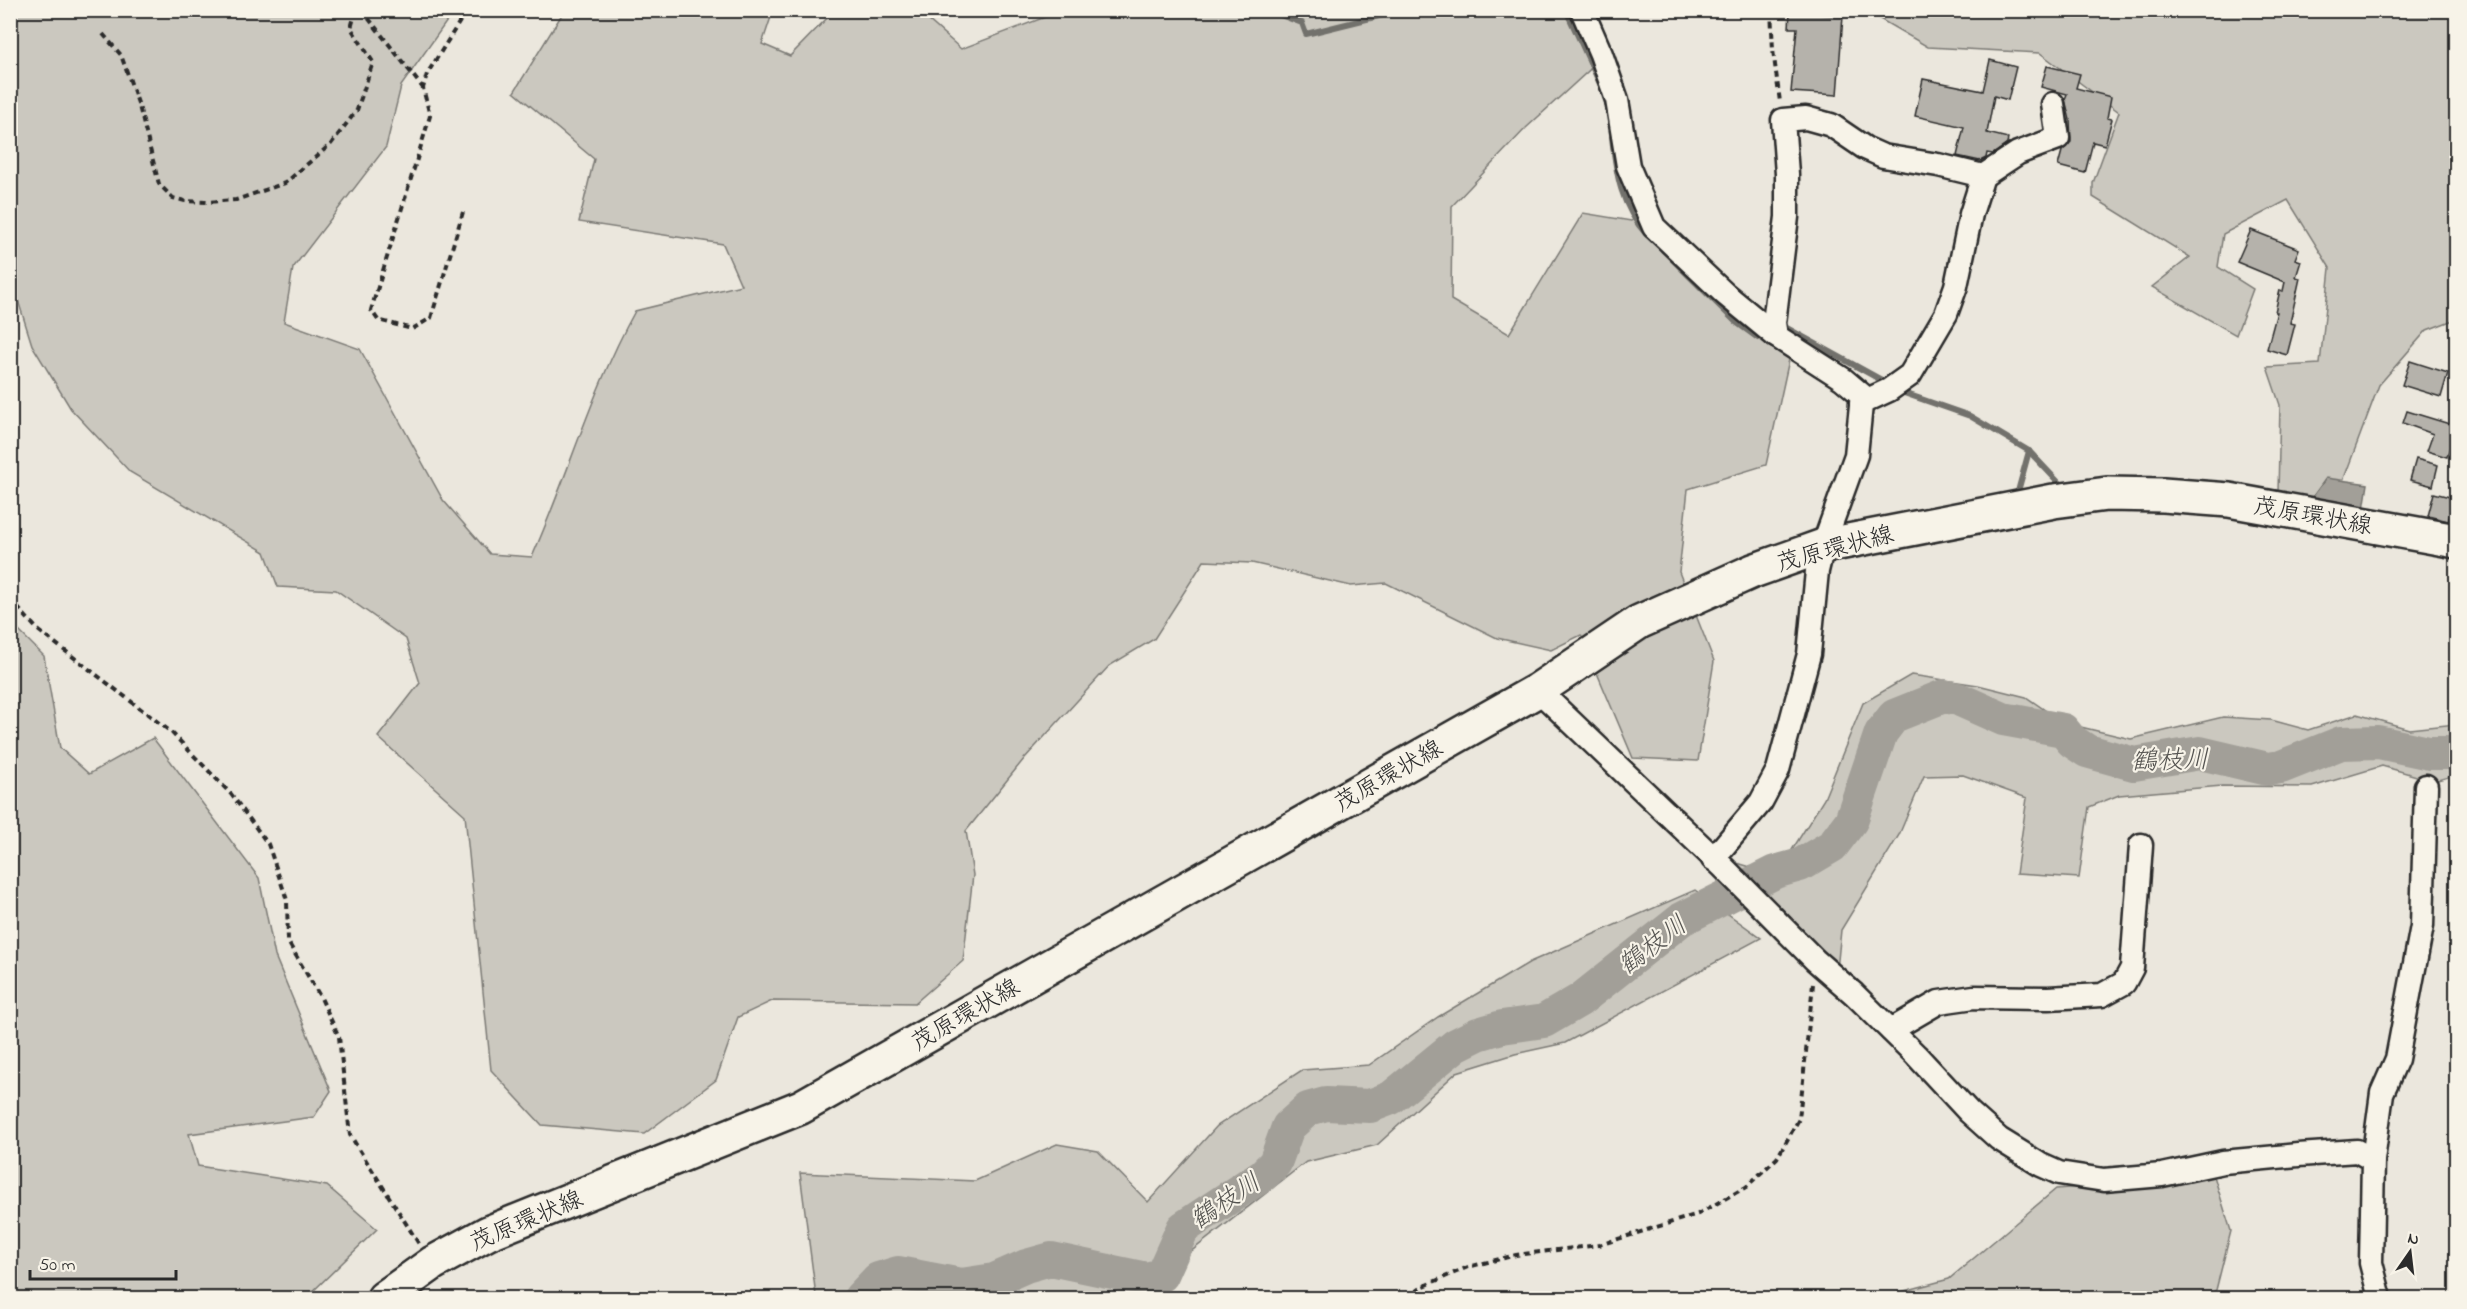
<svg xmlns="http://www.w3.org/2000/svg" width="2467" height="1309" viewBox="0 0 2467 1309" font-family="'Indie Flower','Klee One',sans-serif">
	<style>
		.green { fill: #cbc8bf; stroke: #7b7a75; stroke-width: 1.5 }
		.water { fill: #a29f98; stroke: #72716c; stroke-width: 1.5 }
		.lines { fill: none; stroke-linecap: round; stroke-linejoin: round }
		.stream { stroke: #72716c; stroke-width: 6 }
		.river { stroke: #a29f98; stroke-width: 34 }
		.building { fill: #b5b2ab; stroke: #2b2b2b; stroke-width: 1.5 }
		.street-casing { stroke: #2b2b2b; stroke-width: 27 }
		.secondary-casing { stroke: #2b2b2b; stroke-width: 38 }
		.path { stroke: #2b2b2b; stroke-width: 4; stroke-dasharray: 6 4.5; stroke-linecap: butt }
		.street { stroke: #f7f3e8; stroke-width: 22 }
		.secondary { stroke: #f7f3e8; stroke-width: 33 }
		.labels { text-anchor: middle; stroke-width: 4.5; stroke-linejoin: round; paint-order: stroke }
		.street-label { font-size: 24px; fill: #2b2b2b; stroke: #f7f3e8 }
		.water-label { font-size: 26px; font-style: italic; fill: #555451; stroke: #f7f3e8 }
	</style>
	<rect width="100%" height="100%" fill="#ebe7dd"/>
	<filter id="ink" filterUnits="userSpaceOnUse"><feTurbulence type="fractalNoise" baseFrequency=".0167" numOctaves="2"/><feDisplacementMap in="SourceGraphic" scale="12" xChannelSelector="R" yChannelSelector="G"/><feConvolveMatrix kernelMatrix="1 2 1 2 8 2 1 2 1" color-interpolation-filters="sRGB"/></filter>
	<g filter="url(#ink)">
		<g class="green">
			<path d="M 10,11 L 454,11 L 401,86 L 386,147 L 293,268 L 284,322 L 360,349 L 443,500 L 490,554 L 532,557 C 568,476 592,389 635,311 L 741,285 L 723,244 L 579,222 L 594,159 L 514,92 L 564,11 L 773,11 L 762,44 L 790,56 L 834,11 L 925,11 L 926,18 L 961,49 L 1061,11 L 1573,11 L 1598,62 L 1526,128 L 1452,206 L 1451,300 L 1509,334 L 1583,213 L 1631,221 L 1639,215 L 1744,325 L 1790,355 L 1766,465 L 1688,489 L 1679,572 L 1714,661 L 1698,761 L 1633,758 L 1581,635 L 1551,650 L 1497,638 L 1386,583 L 1351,586 L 1252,563 L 1204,561 L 1154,639 L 1109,666 L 1024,759 L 966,831 L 973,875 L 963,961 L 915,1003 L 772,1001 L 738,1017 L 716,1080 L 644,1134 L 542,1125 L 491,1070 L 465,815 L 378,737 L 420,683 L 406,639 L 336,590 L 278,587 L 265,552 L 130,472 L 71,409 L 32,345 L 11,278 Z"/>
			<polygon points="1866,11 2456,11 2456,319 2427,330 2379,385 2343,481 2326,479 2311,499 2278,493 2280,405 2267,367 2320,364 2330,268 2288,200 2223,234 2218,267 2253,289 2236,335 2152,287 2190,257 2093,197 2093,183 2119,112 2040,53 1928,47"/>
			<polygon points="10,622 44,656 60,748 89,774 153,738 259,878 275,956 331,1091 314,1117 189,1134 198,1166 327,1186 377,1229 306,1298 11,1298"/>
			<polygon points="1911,675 1978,685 2026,697 2064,723 2131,739 2223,717 2271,720 2308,730 2357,714 2409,729 2456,724 2456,775 2434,781 2382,766 2312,787 2222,786 2119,795 2089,807 2079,878 2016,874 2027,798 1963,775 1924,776 1899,835 1841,930 1837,970 1727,860 1764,871 1782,866 1824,799 1863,703"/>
			<polygon points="1695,890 1761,938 1565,1043 1515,1054 1457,1072 1377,1145 1306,1162 1131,1298 814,1298 816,1296 800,1173 975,1181 1057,1144 1098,1151 1148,1202 1217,1126 1302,1070 1369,1065 1438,1017 1530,962"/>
			<polygon points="2214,1176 2231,1231 2216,1290 2204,1298 1878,1298 1949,1279 2056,1189"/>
		</g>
		<polygon class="water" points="2326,478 2368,484 2364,509 2311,499"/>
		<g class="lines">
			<g class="stream">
				<polyline points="1267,10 1302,23 1306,34 1403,10"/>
				<polyline points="1566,10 1601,86"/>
				<path d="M 1612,137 C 1616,173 1621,207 1647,235"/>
				<polyline points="1663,250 1736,322 1758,338"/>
				<polyline points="1783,326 1885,382"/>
				<polyline points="1904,393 1970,416 2029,451 2061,485"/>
				<polyline points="2017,495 2029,451"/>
			</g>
			<polyline class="river" points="860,1298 878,1279 898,1273 961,1285 994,1280 1026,1266 1051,1259 1146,1279 1162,1275 1183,1228 1263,1175 1275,1163 1288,1127 1308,1109 1326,1104 1370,1106 1391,1098 1456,1045 1478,1034 1502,1027 1544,1021 1580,1000 1682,919 1775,872 1800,865 1832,846 1851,821 1881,733 1894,716 1944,696 1958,699 2003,719 2063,730 2072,741 2087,751 2134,764 2200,753 2268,769 2281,767 2341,743 2378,742 2429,753 2456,753"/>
		</g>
		<g class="building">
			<polygon points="1790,12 1843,16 1837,95 1791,92 1797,28 1789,28"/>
			<polygon points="1990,60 2016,67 2008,100 1994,96 1987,133 2008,138 2007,144 1993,154 1987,153 1986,158 1980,161 1957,156 1964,127 1915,116 1923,79 1983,91"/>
			<polygon points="2047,66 2080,74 2076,88 2111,97 2107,118 2112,119 2105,145 2093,142 2085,173 2058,166 2062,151 2071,142 2070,120 2065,99 2067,94 2041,87"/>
			<polygon points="2251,230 2299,249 2295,259 2301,261 2296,277 2300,278 2290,323 2295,324 2287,355 2267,349 2277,312 2275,312 2280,290 2283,291 2285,282 2237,262"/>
			<polygon points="2410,361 2448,373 2441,397 2402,385"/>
			<polygon points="2407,411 2456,426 2447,457 2427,451 2433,434 2403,423"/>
			<polygon points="2416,459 2438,465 2433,486 2410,480"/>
			<polygon points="2434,493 2454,498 2448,521 2428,516"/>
		</g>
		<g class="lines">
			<g class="street-casing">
				<g id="street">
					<polyline points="1582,10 1601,54 1617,100 1628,166 1654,227 1725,294 1776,336 1843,379 1862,395 1856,455 1823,546 1817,571 1809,654 1778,770 1761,802 1713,859"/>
					<polyline points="1776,336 1774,323 1787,217 1787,174 1783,120 1806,118 1831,125 1865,148 1883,156 1938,165 1983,176 2018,153 2058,138 2053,104"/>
					<polyline points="1861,403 1889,390 1910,375 1946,314 1956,286 1971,214 1983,176"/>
					<polyline points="1538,690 1722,866 1815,960 1854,994 1916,1055 1969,1112 1999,1139 2041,1165 2059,1173 2104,1180 2162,1175 2223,1162 2298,1155 2357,1151 2373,1160 2371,1263 2380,1298"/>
					<polyline points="1891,1030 1939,1002 1974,997 2048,998 2102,995 2124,983 2132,968 2141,845"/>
					<polyline points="2373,1160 2382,1093 2397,1059 2422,926 2426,786"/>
				</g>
			</g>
			<g class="secondary-casing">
				<polyline id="secondary" points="384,1298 433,1263 488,1233 801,1107 1538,690 1639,622 1753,571 1823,546 2054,501 2107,494 2163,495 2229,500 2456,541"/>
			</g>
			<g class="path">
				<polyline points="362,10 423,88"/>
				<polyline points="1771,10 1773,50 1780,102"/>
				<polyline points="103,34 121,55 139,106 159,184 173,198 185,201 207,202 236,200 285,183 331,144 357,110 373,62 351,28 355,14 358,10"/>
				<polyline points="463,212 431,318 412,329 378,320 371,310 430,116 423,88 427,74 467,10"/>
				<polyline points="10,599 38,630 171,732 231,794 268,844 287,900 288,942 321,998 339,1037 350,1135 419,1244"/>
				<polyline points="1407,1298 1424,1286 1468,1267 1516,1255 1599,1245 1698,1214 1746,1187 1777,1158 1799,1119 1813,984"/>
			</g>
			<use href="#street" class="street"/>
			<use href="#secondary" class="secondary"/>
		</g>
	</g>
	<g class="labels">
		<g class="street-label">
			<text transform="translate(2313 515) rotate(10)" y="8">茂原環状線</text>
			<text transform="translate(1835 548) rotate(-15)" y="8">茂原環状線</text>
			<text transform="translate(1388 775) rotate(-30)" y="8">茂原環状線</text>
			<text transform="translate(965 1014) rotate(-30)" y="8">茂原環状線</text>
			<text transform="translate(526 1220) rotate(-23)" y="8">茂原環状線</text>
		</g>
		<g class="water-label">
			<text transform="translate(2170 759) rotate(-1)" y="9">鶴枝川</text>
			<text transform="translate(1652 944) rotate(-37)" y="9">鶴枝川</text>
			<text transform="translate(1225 1200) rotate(-34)" y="9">鶴枝川</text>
		</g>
	</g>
	<rect width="2467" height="1309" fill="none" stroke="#f7f3e8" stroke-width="36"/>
	<rect x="18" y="18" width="2431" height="1273" fill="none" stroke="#2b2b2b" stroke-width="2" filter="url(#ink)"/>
	<g transform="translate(2410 1252) rotate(14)" stroke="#f7f3e8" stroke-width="4.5" paint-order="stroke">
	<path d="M0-4.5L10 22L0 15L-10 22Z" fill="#2b2b2b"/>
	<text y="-9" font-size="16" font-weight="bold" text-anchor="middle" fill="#2b2b2b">N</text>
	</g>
	<path d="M30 1270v9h146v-9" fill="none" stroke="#2b2b2b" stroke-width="3"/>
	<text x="39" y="1270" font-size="18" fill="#2b2b2b" stroke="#f7f3e8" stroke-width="4.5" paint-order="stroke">50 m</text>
</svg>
